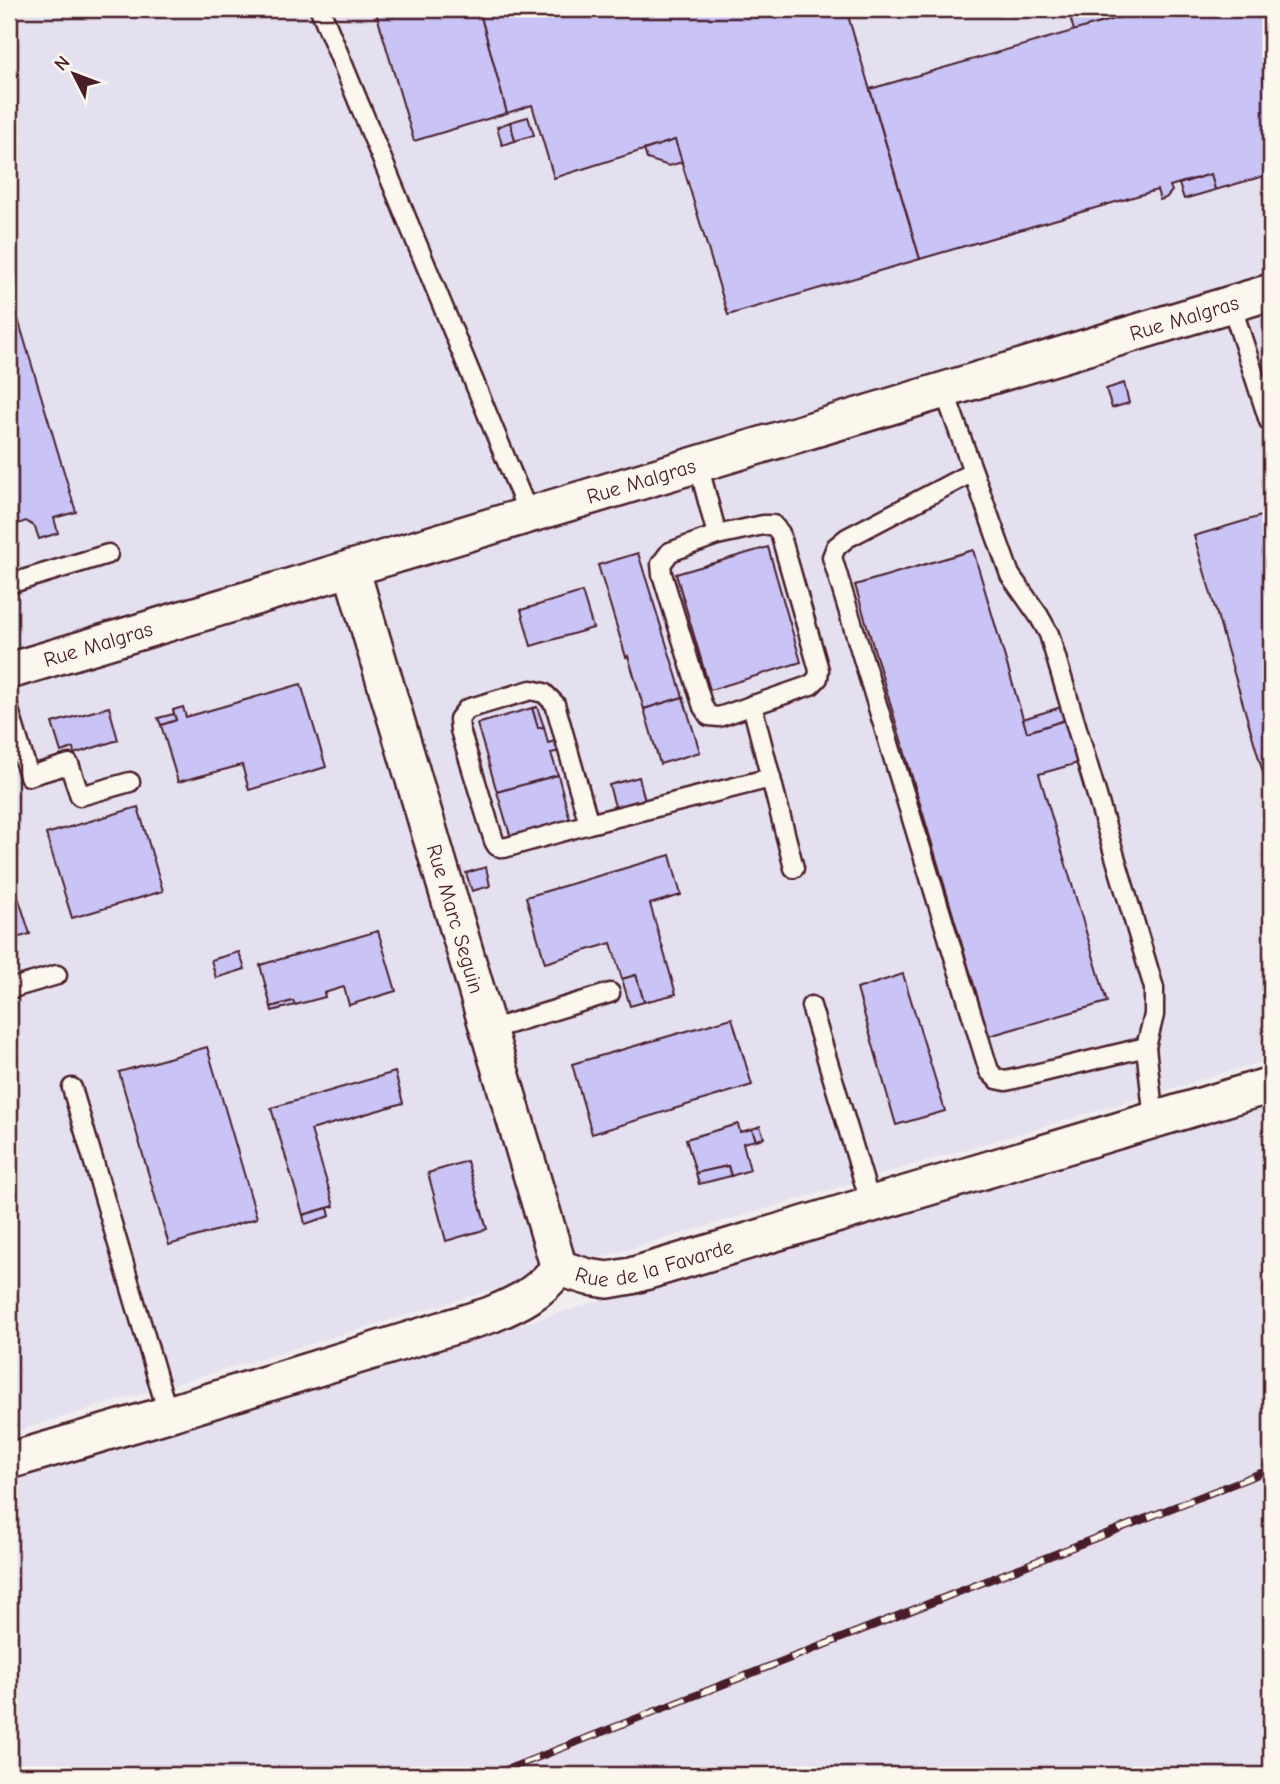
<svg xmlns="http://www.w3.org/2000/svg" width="1280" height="1784" viewBox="0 0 1280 1784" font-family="'Comic Neue',sans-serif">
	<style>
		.built { fill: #e5e0f0 }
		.building { fill: #c9c3f6; stroke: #4a1f2b; stroke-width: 2 }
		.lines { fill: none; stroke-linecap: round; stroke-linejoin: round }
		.service-casing { stroke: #4a1f2b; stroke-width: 23 }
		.minor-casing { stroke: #4a1f2b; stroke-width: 40 }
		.service { stroke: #fbf7ec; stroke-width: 18 }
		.minor { stroke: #fbf7ec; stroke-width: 35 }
		.rail-casing { stroke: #4a1f2b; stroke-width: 8 }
		.rail { stroke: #fbf7ec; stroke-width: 5; stroke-dasharray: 16; stroke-linecap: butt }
		.labels { text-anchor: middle; stroke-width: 5; stroke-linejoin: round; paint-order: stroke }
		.street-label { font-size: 21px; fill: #4a1f2b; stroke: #fbf7ec }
	</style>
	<rect width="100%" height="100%" fill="#f1edee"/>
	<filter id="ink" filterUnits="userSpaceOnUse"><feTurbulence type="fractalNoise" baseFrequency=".0143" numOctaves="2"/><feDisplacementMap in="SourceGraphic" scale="14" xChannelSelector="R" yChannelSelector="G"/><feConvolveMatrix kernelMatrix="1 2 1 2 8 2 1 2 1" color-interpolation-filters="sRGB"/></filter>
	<g filter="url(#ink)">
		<g class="built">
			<polygon points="9,9 1271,9 1271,1059 9,1433"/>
			<polygon points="1271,1102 1271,1775 9,1775 9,1476"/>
		</g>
		<g class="building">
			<polygon points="375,9 479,9 507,113 414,141"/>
			<polygon points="479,9 846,9 920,259 728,315 675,140 554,178 532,105 507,113"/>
			<polygon points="1068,9 1149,9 1074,31"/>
			<polygon points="1149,9 1271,9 1271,174 1215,190 1211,174 1170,186 1172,191 1166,198 1160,200 1157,190 920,259 870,89"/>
			<polygon points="528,117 534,135 515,141 510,122"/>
			<polygon points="510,122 515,141 502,145 497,127"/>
			<polygon points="675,140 682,162 669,166 647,159 644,150"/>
			<polygon points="1211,174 1215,190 1184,199 1179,184"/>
			<polygon points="9,289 76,512 54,518 58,533 39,539 35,527 26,521 9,527"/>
			<polygon points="1124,383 1129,403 1112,408 1106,389"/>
			<polygon points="1271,513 1271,800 1194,536"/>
			<polygon points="768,547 801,662 710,690 676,574"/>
			<polygon points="973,550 1027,732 1065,720 1078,763 1039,774 1107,1002 989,1036 855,585"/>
			<polygon points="638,553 683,697 644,709 628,656 626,657 598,565"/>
			<polygon points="582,592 593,628 531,646 521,610"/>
			<polygon points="301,684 326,767 249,790 242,765 178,782 161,725 176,720 173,710 183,707 186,717"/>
			<polygon points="683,697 700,752 660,764 644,709"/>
			<polygon points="109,707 118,740 74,754 73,748 61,752 52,723"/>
			<polygon points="537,707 544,727 538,728 532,708"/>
			<polygon points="1061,707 1065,720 1027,732 1023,719"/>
			<polygon points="532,708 538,728 544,727 548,743 558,740 561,751 551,753 558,775 497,792 477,724"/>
			<polygon points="174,714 176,720 161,725 158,718"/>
			<polygon points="558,775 570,820 511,838 497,792"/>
			<polygon points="639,777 645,801 616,810 609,785"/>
			<polygon points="138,807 163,891 72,918 46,834"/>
			<polygon points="670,855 681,895 650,904 676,994 644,1002 636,975 622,979 611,943 545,963 526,897"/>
			<polygon points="486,867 490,886 472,891 466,873"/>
			<polygon points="9,868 30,934 9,940"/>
			<polygon points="378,931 396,991 349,1005 344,987 324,993 325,997 295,1005 293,1001 271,1007 260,965"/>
			<polygon points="239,952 245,969 216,978 211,960"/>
			<polygon points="903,974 945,1111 896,1125 857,989"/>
			<polygon points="636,975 644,1002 630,1006 622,979"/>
			<polygon points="293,1001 295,1005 272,1011 271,1007"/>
			<polygon points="732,1018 752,1085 592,1134 572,1064"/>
			<polygon points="207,1047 257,1218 169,1245 119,1072"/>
			<polygon points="395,1072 403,1103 311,1130 334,1206 303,1215 271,1108"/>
			<polygon points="738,1124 740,1132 752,1129 756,1140 743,1143 750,1170 731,1176 728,1166 696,1173 686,1139"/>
			<polygon points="760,1126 764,1138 756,1140 752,1129"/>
			<polygon points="467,1161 487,1229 446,1241 428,1173"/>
			<polygon points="728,1166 731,1176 699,1184 696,1173"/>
			<polygon points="328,1208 330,1216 305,1224 303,1215"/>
		</g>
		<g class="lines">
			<g class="service-casing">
				<g id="service">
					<polyline points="320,9 529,515"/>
					<polyline points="1231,304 1269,421 1271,420"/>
					<polyline points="944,390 1010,575 1039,616 1049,634 1154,988 1154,1015 1146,1047 1152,1102 1156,1120"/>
					<polyline points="698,464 717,535"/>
					<polyline points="973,472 847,538 836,547 832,557 989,1071 997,1079 1006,1081 1146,1047"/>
					<polygon points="763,525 773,525 780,533 819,670 818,678 811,685 719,717 709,716 703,707 662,574 661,564 670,552 717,535"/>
					<polyline points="9,584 108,554"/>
					<polyline points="752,705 794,868"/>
					<polyline points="9,710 29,776 69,764 80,796 130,782"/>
					<polyline points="589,824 555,704 544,693 531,690 467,709 459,719 460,730 494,841 497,846 504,848 589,824 771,778"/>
					<polyline points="9,989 57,975"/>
					<polyline points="811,1006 871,1205"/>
					<polyline points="489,1030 610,993"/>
					<polyline points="72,1088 168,1414"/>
				</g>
			</g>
			<g class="minor-casing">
				<g id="minor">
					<path id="s1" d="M 351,568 L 559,1268"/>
					<path id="s2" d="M 9,671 L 1271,292"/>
					<path id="s3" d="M 9,1461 L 168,1414 L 490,1315 C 519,1303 539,1293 559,1268 L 588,1277 L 608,1280 L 631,1276 L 1271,1085"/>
				</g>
			</g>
			<use href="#service" class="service"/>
			<use href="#minor" class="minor"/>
			<g class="rail-casing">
				<polyline id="rail" points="493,1775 1271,1469"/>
			</g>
			<use href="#rail" class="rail"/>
		</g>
	</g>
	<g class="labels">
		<g class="street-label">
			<text dy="7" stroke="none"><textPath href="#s2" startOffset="1227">Rue Malgras</textPath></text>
			<text dy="7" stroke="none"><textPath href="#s2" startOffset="660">Rue Malgras</textPath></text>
			<text dy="7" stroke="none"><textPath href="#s2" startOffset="93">Rue Malgras</textPath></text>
			<text dy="7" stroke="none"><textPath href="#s1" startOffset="366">Rue Marc Seguin</textPath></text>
			<text dy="7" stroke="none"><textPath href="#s3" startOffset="686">Rue de la Favarde</textPath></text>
		</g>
	</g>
	<rect width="1280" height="1784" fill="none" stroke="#fbf7ec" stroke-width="35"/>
	<rect x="18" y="18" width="1245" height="1749" fill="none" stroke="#4a1f2b" stroke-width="2.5" filter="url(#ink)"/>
	<g transform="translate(74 74) rotate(312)" stroke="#fbf7ec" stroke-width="5" paint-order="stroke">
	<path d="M0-5L12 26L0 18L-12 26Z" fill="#4a1f2b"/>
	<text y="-10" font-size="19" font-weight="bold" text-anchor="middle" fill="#4a1f2b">N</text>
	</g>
</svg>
